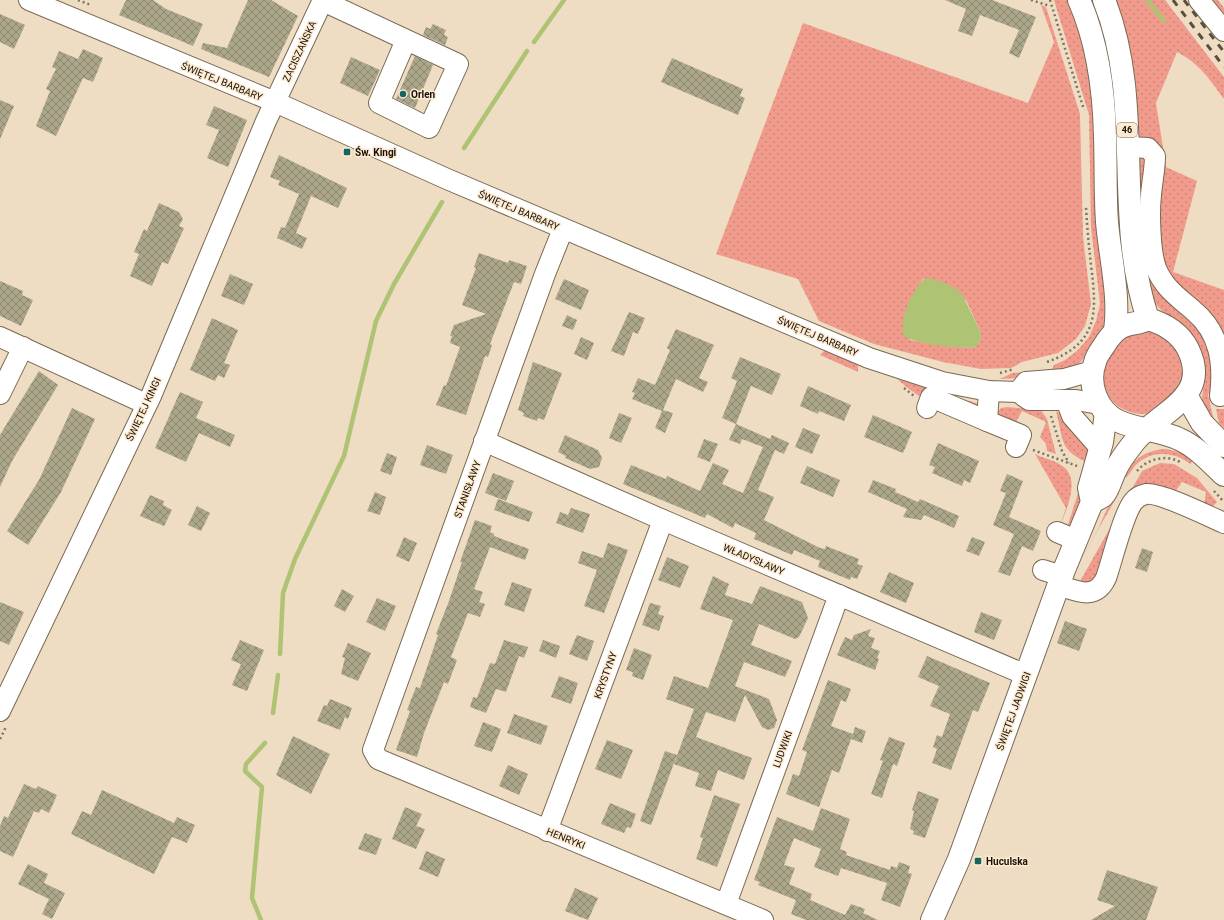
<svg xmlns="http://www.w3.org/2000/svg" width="1224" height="920" viewBox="0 0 1224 920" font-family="Roboto,sans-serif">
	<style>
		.grass { fill: url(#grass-dots); fill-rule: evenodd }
		.water { fill: #aec373 }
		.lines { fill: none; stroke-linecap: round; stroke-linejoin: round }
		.stream { stroke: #aec373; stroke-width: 4.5 }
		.building { fill: url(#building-cross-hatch) }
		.minor-casing { stroke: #796952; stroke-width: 22 }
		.major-casing { stroke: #796952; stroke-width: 24 }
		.path { stroke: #7e7261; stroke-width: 2.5; stroke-dasharray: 2 3; stroke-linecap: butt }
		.minor { stroke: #fff; stroke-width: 20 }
		.major { stroke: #fff; stroke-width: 22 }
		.rail { stroke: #594f41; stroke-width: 3; stroke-dasharray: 7 7; stroke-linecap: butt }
		.poi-dot { fill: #176560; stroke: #fdead0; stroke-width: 1.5 }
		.labels { text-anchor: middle; stroke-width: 3; stroke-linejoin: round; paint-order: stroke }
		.shield { fill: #fdead0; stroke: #5d5345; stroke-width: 1 }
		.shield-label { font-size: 9px; font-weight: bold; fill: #181209 }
		.street-label { font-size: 10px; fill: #181209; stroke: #fdead0 }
		.poi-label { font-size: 10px; font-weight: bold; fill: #181209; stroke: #fdead0; text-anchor: start }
	</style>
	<defs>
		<pattern id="grass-dots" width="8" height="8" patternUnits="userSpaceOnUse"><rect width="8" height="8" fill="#f19b8c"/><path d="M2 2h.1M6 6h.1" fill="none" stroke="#ce8477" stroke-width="1.8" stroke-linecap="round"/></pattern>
		<pattern id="building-cross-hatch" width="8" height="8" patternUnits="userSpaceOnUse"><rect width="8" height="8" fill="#aca78b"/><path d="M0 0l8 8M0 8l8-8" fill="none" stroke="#8b8770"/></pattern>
	</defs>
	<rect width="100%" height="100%" fill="#efddc3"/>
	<g class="grass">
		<path d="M 1054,0 L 1071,0 L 1090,61 L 1107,296 C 1107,305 1108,316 1105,324 C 1101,340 1084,361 1071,370 L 1051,371 L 1054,365 L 1065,360 L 1078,350 L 1089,337 L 1096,321 L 1100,304 L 1091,227 L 1089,115 Z"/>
		<path d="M 1112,0 L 1165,0 L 1224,77 L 1224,99 C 1210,80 1199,63 1177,52 L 1156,103 L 1166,167 L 1197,181 L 1173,272 L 1224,290 L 1224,348 L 1166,278 L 1155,205 L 1142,141 L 1135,135 Z"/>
		<polygon points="1206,0 1218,0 1224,8 1224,24"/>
		<path d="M 1041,5 L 1046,7 L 1080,114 L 1083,237 L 1091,304 L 1085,326 L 1076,339 L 1058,353 L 1022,362 L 1011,368 L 981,369 L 943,362 L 874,344 L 819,321 L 798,279 L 716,254 L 803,23 L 1028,103 L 1054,42 ZM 923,279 L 966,300 L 980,331 L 981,340 L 974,348 L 944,346 L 910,340 L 913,296 Z"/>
		<polygon points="1148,155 1148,253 1214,347 1212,387 1208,395 1215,425 1204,409 1202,400 1204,376 1203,358 1199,346 1190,332 1178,321 1164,313 1151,299 1138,222 1138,159"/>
		<path d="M 1133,331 C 1139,331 1146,330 1152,331 C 1177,338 1186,365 1181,387 L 1152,413 C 1124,419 1096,396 1105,367 C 1109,353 1122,339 1133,331 Z"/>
		<polygon points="825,350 858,364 858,372 820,355"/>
		<polygon points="1027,372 1036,377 1000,379 1012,373"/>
		<polygon points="897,379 976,403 982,409 922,398 909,389"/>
		<polygon points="1007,407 1041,410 1047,419 1056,454 1047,451 1046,444 1040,437 1046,422 1022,411 1016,422 1011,424 996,413 1001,408"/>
		<polygon points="1216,409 1224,409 1224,428 1219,423"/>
		<path d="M 1056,411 L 1065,416 L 1088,446 L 1090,464 C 1059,450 1064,442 1056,411 Z"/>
		<path d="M 1166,449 L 1186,454 L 1194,460 L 1190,464 C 1176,452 1154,450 1139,462 C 1134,466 1131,472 1127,477 L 1121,477 C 1134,460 1144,450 1166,449 Z"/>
		<path d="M 1035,454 C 1043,458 1057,461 1064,467 C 1081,482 1065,512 1059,529 L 1066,508 Z"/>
		<polygon points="1160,463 1174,464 1197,478 1217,502 1212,507 1220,514 1224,510 1224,518 1204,505 1206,492 1182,482 1175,492 1150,489 1100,579 1078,585 1142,471"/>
		<polygon points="1080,476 1087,479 1070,531 1066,531 1079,490"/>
		<polygon points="1115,491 1119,493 1072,575 1098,529"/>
	</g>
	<path class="water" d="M 926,278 C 938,279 953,285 962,294 L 980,331 L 981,340 L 974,348 C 951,347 924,346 903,336 C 903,330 902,323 904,317 C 906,306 916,284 926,278 Z"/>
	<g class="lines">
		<g class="stream">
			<polyline points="1147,0 1164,21"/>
			<polyline points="534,42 564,0"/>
			<polyline points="464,148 527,51"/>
			<polyline points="280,654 283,593 295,559 344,456 376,321 394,284 442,202"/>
			<polyline points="273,713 278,675"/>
			<polyline points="261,920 252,898 262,787 245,771 246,764 265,743"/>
		</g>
	</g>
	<g class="building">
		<polygon points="126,0 153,0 166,9 203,24 193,46 119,15"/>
		<polygon points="248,0 271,0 298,16 269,77 201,49 203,43 227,48"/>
		<polygon points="945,0 992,0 1036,17 1019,58 1009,53 1019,30 980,15 972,36 958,31 966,9"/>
		<polygon points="0,14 25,25 14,49 0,42"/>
		<polygon points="433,24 446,30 444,35 448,37 445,45 423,35 426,27 430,29"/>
		<polygon points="83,49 103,58 93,82 83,78 56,136 36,126 50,91 46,89 56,69 52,67 59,51 78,59"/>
		<polygon points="415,56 433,65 415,108 396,99"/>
		<polygon points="351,57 380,70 368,96 340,83"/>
		<polygon points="672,58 743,89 740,96 745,98 738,115 661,82"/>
		<polygon points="0,100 14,106 0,139"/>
		<polygon points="214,106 247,120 228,167 207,158 219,130 206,125"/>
		<polygon points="279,155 347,188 338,208 311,196 296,233 307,238 302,249 277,238 281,227 285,228 299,194 278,185 280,181 270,177"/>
		<polygon points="159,203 179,212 183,219 179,226 184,228 168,264 162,262 152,286 130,276 139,254 134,252 144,229 147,231"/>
		<polygon points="479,253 508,263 509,260 527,266 521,284 514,282 490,344 492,345 488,357 485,356 466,415 436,405 444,385 446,386 460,347 450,343 452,336 450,336 454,325 486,314 462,305 476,268 474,267"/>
		<polygon points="230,274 253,284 244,305 221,296"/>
		<polygon points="564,279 589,290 581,310 555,299"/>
		<polygon points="0,281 23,291 22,295 33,300 21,326 0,316"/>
		<polygon points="629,312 645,318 638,334 633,332 624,356 611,351"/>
		<polygon points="567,315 577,320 573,330 562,326"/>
		<polygon points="212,318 238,330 224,363 230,365 224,378 218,375 215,381 190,370"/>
		<polygon points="676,329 714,345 699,378 708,382 703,392 676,379 663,410 673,413 665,433 655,428 662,411 632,399 635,393 632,392 638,378 655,385 670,350 667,348"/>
		<polygon points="581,337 594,343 587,360 574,354"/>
		<polygon points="740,357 781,374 772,395 751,386 736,424 722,418 737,381 731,378"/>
		<polygon points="533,362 562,373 544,420 538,418 537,421 523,416 524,413 518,410"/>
		<polygon points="39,371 58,385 12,461 0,487 0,435"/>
		<polygon points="808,386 851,405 844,421 819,411 818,414 800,406"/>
		<polygon points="180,392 203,402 196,418 235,435 230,447 199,433 186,462 155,448"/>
		<polygon points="72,408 95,419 61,492 28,545 7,531 39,480"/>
		<polygon points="619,413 632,418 621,443 609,438"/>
		<polygon points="873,415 912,432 903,453 864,437"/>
		<polygon points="736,424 770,439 772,435 789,443 784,454 775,450 758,490 774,497 764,520 820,548 825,549 826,546 859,559 857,564 863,566 857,579 851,577 850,580 818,567 820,561 794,550 792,555 754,539 756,533 735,523 733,528 707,514 705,518 623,484 631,465 666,479 667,476 700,491 713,463 729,470 722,484 743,493 763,447 742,439 740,444 729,440"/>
		<polygon points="803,428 820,435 812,454 795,447"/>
		<polygon points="565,435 598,450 602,458 599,467 590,469 565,458 566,456 558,452"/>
		<polygon points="704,439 718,444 710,462 697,457"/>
		<polygon points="938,443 979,461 970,483 964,480 962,486 932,473 935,467 929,465"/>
		<polygon points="427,445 453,455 446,474 420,465"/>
		<polygon points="387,453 397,457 391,475 380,471"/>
		<polygon points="807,466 840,480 833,497 800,483"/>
		<polygon points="493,473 514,481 506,501 485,493"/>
		<polygon points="1007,474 1023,481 1009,517 1041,531 1033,551 1022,546 1010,576 998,572 1014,534 993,525 1006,493 1000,491"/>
		<polygon points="873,480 896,489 895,492 918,502 920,499 959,516 954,528 924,515 921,520 903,517 907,509 868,492"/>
		<polygon points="375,492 386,497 380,515 367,511"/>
		<polygon points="150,495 164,501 163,505 172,510 164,526 140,516"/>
		<polygon points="498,499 533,512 529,522 494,510"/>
		<polygon points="197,506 210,513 201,531 188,525"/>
		<polygon points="571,508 590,514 583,533 556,523 560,512 568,515"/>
		<polygon points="475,520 492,526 490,532 494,534 494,536 529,549 525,560 490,547 474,589 483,592 479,602 485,604 480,617 468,613 451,657 457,660 448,684 444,682 424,733 417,757 396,750 410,711 407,710 416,687 420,688 438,635 436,634 449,601 462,562 460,562"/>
		<polygon points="404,537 417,543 409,562 396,556"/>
		<polygon points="972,537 985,542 979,556 966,551"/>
		<polygon points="608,543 628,550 604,613 584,606 597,570 578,563 582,551 603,558"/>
		<polygon points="1142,548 1153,552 1147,572 1135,568"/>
		<polygon points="667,557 689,566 680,588 658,580"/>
		<polygon points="889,572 914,583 906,603 880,592"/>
		<polygon points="713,576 729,584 725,595 752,604 760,586 802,602 808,618 799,637 795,639 759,624 751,645 792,661 785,677 744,662 735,686 769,699 777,720 774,728 768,730 762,727 745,695 735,722 706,712 696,737 752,758 744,780 718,770 711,791 695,786 699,773 674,764 694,709 666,699 674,676 708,688 733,620 700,609"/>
		<polygon points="512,582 532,589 524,612 504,605"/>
		<polygon points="342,589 354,596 345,612 334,606"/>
		<polygon points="377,598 396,606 385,631 366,622"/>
		<polygon points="0,602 24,612 9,645 0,641"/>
		<polygon points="650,603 661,606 658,614 664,616 659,631 642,625"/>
		<polygon points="981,612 1002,620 994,640 974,632"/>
		<polygon points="1065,621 1087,629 1079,651 1057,643"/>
		<polygon points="871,629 868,636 875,638 871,648 880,651 877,658 879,659 875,670 837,655 845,637 852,640 854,635"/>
		<polygon points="577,635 594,641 587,661 569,654"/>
		<polygon points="240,640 264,650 247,691 232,685 241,664 231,660"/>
		<polygon points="504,640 528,647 524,658 519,656 506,692 496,689 486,713 470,707 473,697 477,698 490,663 495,664"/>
		<polygon points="543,640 560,646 556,658 539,651"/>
		<polygon points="348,643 371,653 358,681 341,674 345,658 342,657"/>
		<polygon points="634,648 652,655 643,680 632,676 633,672 626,670"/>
		<polygon points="927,656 990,683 978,712 973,710 951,770 932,763 937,749 933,747 937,735 942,737 950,714 930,706 939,686 918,677"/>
		<polygon points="559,676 578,683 571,704 551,697"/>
		<polygon points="828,680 851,689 846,702 841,700 831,726 853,734 855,727 866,731 862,743 851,739 839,773 832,770 819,807 786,794 793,774 799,776 807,752 802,750"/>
		<polygon points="330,699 352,708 348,719 345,717 340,730 317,721 324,705 327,706"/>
		<polygon points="514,714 548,726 541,745 507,733"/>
		<polygon points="483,722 501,729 492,752 474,746"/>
		<polygon points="293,736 330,754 311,794 276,775"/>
		<polygon points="889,737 905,743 897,766 893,764 882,798 871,794 883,761 880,760"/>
		<polygon points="607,740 633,750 621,779 595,769"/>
		<polygon points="665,751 677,755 651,825 640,821"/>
		<polygon points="508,765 528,774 519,795 499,786"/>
		<polygon points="24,784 36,789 38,786 57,795 49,813 41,809 39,813 34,811 13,857 0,851 0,826 4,816 8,818"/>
		<polygon points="102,790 174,823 177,817 195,825 187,843 172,837 154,874 71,834 82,811 91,815"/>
		<polygon points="918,791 939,799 925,838 913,834 914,831 910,829 914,811 912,810"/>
		<polygon points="714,795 740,804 717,867 696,859 703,838 700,837"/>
		<polygon points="610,803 636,814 631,828 627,827 624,833 601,824"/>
		<polygon points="405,807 422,814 416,826 425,829 416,849 392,839"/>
		<polygon points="821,808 850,819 840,849 847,852 846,855 890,870 891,866 897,868 899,862 910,866 908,873 912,874 900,907 881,900 887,883 841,868 838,876 814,867 821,849 794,838 784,865 795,868 789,884 812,894 810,900 845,915 851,904 865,909 863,913 878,920 806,920 791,914 796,900 758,885 760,882 754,880 777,817 813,831"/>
		<polygon points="365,833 382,839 376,855 358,849"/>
		<polygon points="426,851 445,859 438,877 419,869"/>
		<polygon points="28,864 48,874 44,883 65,893 52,919 42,914 49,899 18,884"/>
		<polygon points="1107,870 1158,887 1146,920 1091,920 1115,906 1097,900"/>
		<polygon points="575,888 598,898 588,920 565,911"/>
	</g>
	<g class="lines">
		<g class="minor-casing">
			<g id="minor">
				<polyline points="29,0 275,102 447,179 869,358 942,382 989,391 1018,392 1029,400 1076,400 1099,404"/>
				<polyline points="1199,0 1224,31"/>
				<polyline points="323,1 458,64 429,128 379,103 406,40"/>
				<path d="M 1127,147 L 1148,148 L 1155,156 C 1155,169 1152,182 1151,195 C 1149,212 1150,252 1156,268 C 1164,288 1178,297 1194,311 C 1220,333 1224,363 1220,396"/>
				<polyline points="563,229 545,274 373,750 378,759 763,920"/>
				<polyline points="0,337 146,404"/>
				<polyline points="1018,392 1026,382 1064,379 1092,371"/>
				<polyline points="0,394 23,347"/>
				<polyline points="1066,400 1072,416 1100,448"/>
				<polyline points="927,408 931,397 987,421 989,391"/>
				<polyline points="987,421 1021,435 1016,447"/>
				<polyline points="484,441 663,520 1026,675"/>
				<polyline points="1057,532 1076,540"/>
				<polyline points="1043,570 1062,576"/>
				<path d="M 1058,585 C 1077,591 1095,601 1106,578 C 1112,561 1123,515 1133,502 C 1136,498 1141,495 1146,494 C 1160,492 1208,516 1224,523"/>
				<polyline points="0,711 151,396 266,121 323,0"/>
				<polyline points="547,831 663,520"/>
				<polyline points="726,904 839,595"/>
			</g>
		</g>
		<g class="major-casing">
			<g id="major">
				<path d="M 1079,0 C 1098,43 1104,90 1105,137 C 1106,165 1105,194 1107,222 C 1110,258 1120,295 1115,331"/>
				<path d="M 1104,0 C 1145,102 1113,216 1148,319"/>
				<polyline points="1186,395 1202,423 1224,446"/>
				<path d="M 1092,502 C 1096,500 1100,498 1103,496 C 1109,490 1112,476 1116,469 C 1121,458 1128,450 1135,441 C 1159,411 1212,398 1188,349 C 1180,333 1165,324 1148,319 C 1138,325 1126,322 1117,330 C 1113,333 1110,337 1107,341 C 1103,348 1097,354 1095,362 C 1087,384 1097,411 1118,421 C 1137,430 1160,430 1179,439 C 1197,447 1210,462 1224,475"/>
				<polyline points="932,920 959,859 1064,570 1092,502 1089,488 1102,442 1106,413"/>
			</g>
		</g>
		<g class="path">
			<polyline points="78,0 91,5"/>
			<polyline points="1031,0 1050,6"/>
			<polyline points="1050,0 1084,110"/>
			<path d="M 1047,362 C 1099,343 1097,313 1091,265 C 1089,246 1087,227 1086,207"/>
			<polyline points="1000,373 1014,369"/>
			<polyline points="904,388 914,396"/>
			<polyline points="1051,416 1062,451 1069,463"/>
			<polyline points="1033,450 1077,466"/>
			<path d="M 1137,471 C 1147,459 1166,454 1180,462"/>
			<polyline points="1214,491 1224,502"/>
			<polyline points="0,739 6,727"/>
		</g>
		<use href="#minor" class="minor"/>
		<use href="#major" class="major"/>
		<g class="rail">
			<polyline points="1173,0 1224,67"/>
			<polyline points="1184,0 1224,52"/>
		</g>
	</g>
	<g class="poi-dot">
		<circle cx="403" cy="94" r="4"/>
		<rect x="343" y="148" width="8" height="8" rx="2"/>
		<rect x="974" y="857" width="8" height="8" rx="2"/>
	</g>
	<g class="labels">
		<rect class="shield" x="1117" y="123" width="20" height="14" rx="3"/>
		<g class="shield-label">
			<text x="1127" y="133">46</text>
		</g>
		<g class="street-label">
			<text transform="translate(299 51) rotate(-65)" y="4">ZACISZAŃSKA</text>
			<text transform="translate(222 81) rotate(22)" y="4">ŚWIĘTEJ BARBARY</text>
			<text transform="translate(519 210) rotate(23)" y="4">ŚWIĘTEJ BARBARY</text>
			<text transform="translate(818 336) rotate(23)" y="4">ŚWIĘTEJ BARBARY</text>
			<text transform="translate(143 409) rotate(-65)" y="4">ŚWIĘTEJ KINGI</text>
			<text transform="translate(467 489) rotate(-70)" y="4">STANISŁAWY</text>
			<text transform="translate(754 559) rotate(23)" y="4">WŁADYSŁAWY</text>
			<text transform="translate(605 675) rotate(-70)" y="4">KRYSTYNY</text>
			<text transform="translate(1013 711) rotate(-70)" y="4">ŚWIĘTEJ JADWIGI</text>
			<text transform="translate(782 749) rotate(-70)" y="4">LUDWIKI</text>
			<text transform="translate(566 838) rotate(22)" y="4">HENRYKI</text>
		</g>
		<g class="poi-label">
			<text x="411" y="98">Orlen</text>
			<text x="355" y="156">Św. Kingi</text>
			<text x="986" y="865">Huculska</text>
		</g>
	</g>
</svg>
